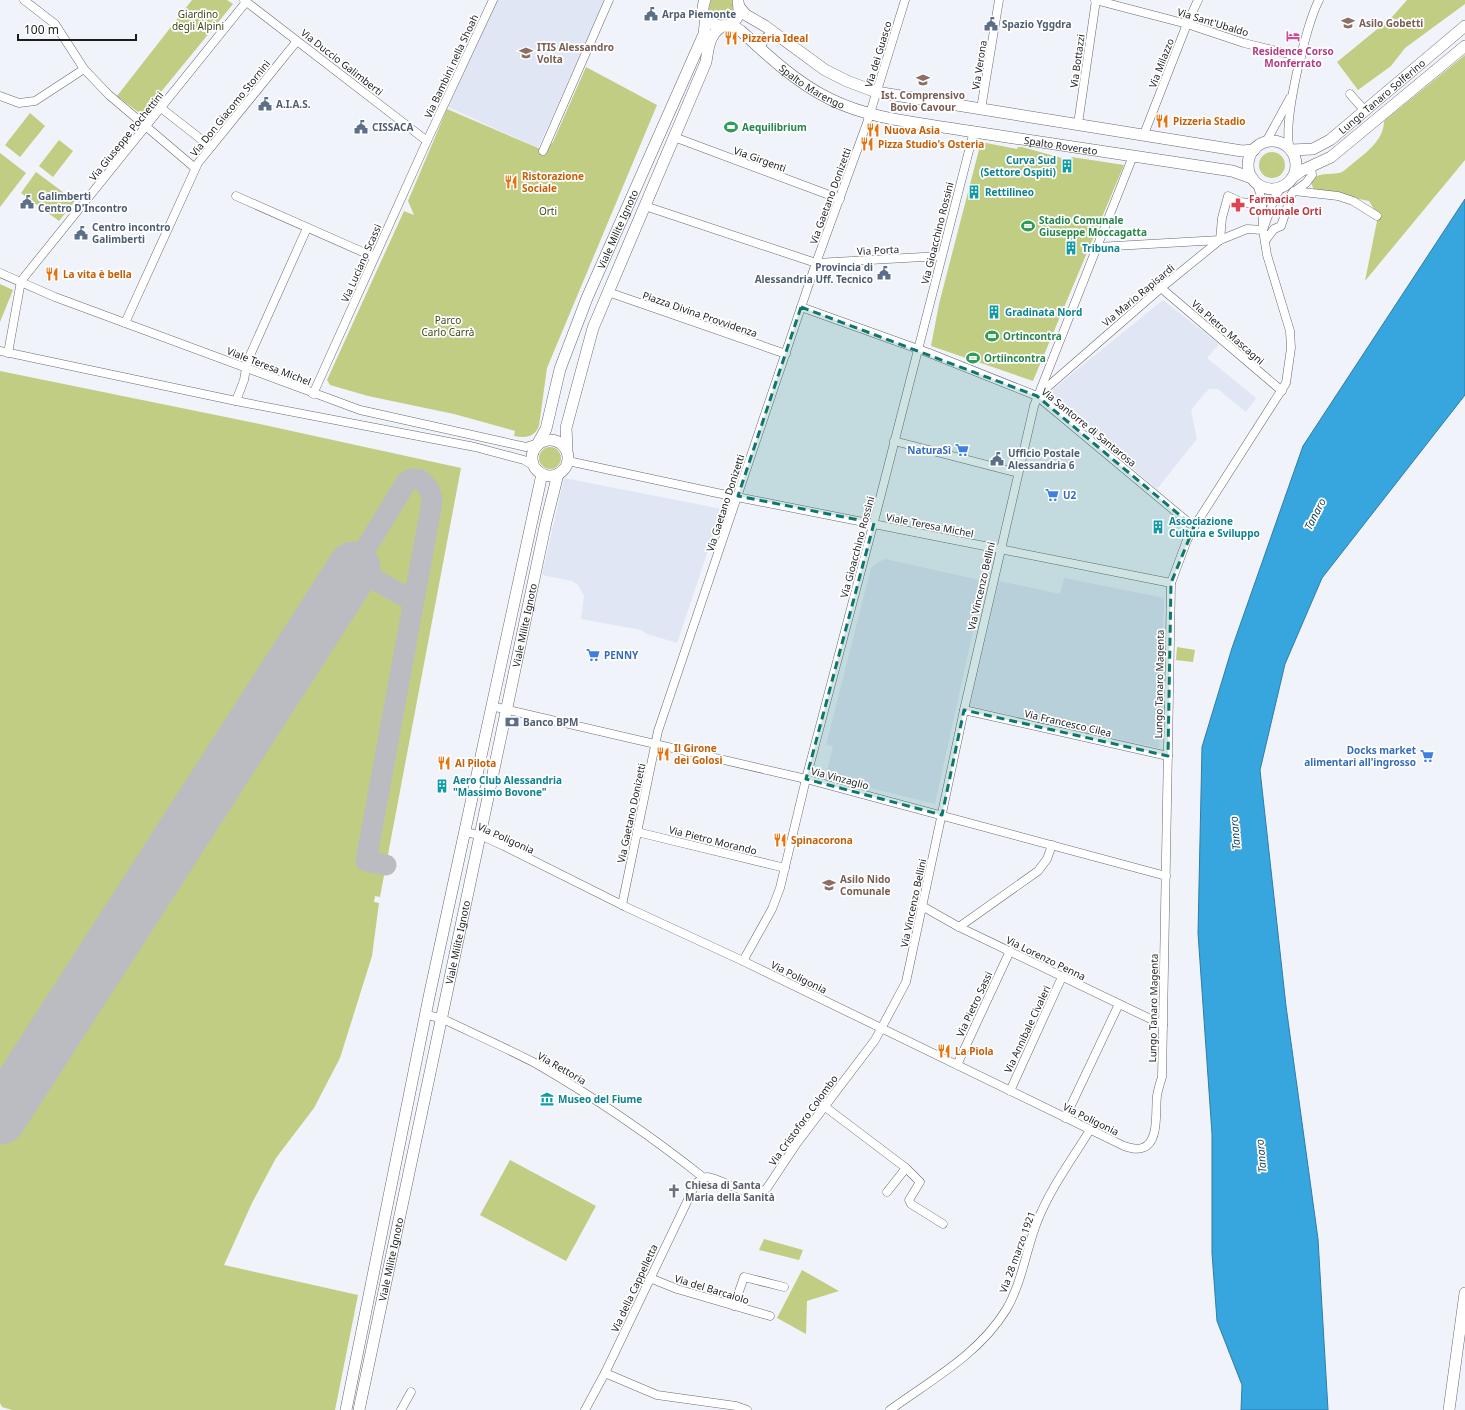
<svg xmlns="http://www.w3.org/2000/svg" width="1465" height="1410" viewBox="0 0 1465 1410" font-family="'Noto Sans',sans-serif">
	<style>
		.built { fill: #e1e6f4 }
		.green { fill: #c1cd82 }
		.water { fill: #37a6df; stroke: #2f7da6 }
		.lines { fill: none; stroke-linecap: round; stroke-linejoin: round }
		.taxiway { stroke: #babcc2; stroke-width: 21 }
		.runway { stroke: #babcc2; stroke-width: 53 }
		.minor-casing { stroke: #67696f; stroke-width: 9 }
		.major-casing { stroke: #67696f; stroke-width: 12 }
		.minor { stroke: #fff; stroke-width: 8 }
		.major { stroke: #fff; stroke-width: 11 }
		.marked { fill: #0f766e; fill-opacity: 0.2; stroke: #0f766e; stroke-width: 3; stroke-dasharray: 8 5; stroke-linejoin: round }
		.labels { text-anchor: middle; stroke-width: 3.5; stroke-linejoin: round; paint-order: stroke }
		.park-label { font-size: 10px; fill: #3e441a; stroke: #fff }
		.service-label { font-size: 10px; font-weight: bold; fill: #4e5e75; stroke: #fff; text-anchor: start }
		.street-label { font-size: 10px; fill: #1c1d20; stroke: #fff }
		.education-label { font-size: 10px; font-weight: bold; fill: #785e54; stroke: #fff; text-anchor: start }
		.food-label { font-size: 10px; font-weight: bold; fill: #c56008; stroke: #fff; text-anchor: start }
		.hotel-label { font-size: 10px; font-weight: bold; fill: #b23c85; stroke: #fff }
		.leisure-label { font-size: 10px; font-weight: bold; fill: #27864d; stroke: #fff; text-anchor: start }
		.culture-label { font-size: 10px; font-weight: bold; fill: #0d838f; stroke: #fff; text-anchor: start }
		.health-label { font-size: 10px; font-weight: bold; fill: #be3a42; stroke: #fff; text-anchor: start }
		.shop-label { font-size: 10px; font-weight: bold; fill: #366cbe; stroke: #fff; text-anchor: end }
		.worship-label { font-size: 10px; font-weight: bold; fill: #5b616d; stroke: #fff; text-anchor: start }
		.water-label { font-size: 11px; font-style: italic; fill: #1b475f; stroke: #fff }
	</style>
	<rect width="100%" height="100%" fill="#f1f3fb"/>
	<g class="built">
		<polygon points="496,0 605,0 538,148 448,107"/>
		<polygon points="1163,300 1219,344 1207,358 1256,398 1246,412 1218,389 1209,389 1204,394 1191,410 1197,439 1157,489 1046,395"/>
		<polygon points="564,478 722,509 677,643 647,634 641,630 581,619 584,596 578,585 572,581 542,575"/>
		<polygon points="885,559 984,581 935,804 826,777 833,746 826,745 871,568 877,563"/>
		<polygon points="1064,578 1164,598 1159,748 970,706 999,581 1060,594"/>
	</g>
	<g class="green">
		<polygon points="192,0 227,0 233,4 142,115 117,96"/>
		<path d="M 711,0 L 733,0 L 735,4 L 733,16 C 723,23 712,22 709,9 Z"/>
		<polygon points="1407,0 1465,0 1465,4 1405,48 1391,66 1358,90 1337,62 1392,17"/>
		<path d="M 1465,55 L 1465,160 L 1365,281 L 1378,216 L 1369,201 L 1314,190 L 1310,180 C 1322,172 1326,175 1339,173 C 1344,172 1348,167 1352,164 C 1366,153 1384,140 1384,121 Z"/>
		<path d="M 586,67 L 657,105 L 547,368 L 539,426 C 534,438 525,438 514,436 L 515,431 L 454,414 L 368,396 L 330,385 L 327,380 L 404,211 L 414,215 L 408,201 L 447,109 L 545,151 L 553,142 Z"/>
		<polygon points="30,113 45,126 20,157 5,145"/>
		<polygon points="59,140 73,151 53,177 39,166"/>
		<polygon points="981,142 1017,149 1018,147 1022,147 1069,160 1072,157 1124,165 1033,381 931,346 939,304"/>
		<circle cx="1272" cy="165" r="13"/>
		<polygon points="0,153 26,173 0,207"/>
		<polygon points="36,172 75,201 59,221 21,193"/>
		<polygon points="0,284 13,290 0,322"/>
		<polygon points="0,371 255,423 461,468 380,897 375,896 374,902 379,903 372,956 340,1058 314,1108 276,1158 252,1203 224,1265 358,1295 335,1410 12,1410 2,1407 0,1403"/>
		<circle cx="550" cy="458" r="11"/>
		<polygon points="1177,647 1195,650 1193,662 1176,660"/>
		<polygon points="510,1160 596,1206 566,1261 480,1215"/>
		<polygon points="764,1239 803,1250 799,1260 759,1250"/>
		<polygon points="802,1270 839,1291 807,1301 806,1334 777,1318"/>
	</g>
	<polygon class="water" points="1465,199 1465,395 1322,578 1285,664 1260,770 1286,1006 1318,1239 1328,1410 1241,1410 1242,1385 1217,1321 1212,1253 1212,1134 1198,933 1202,747 1232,648 1303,446"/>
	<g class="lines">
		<path class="taxiway" d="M 386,865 L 366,861 L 432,502 C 433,489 417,469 405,484 L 354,568 L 413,601"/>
		<polyline class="runway" points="0,1118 354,568"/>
		<g class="minor-casing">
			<g id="minor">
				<polyline points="24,0 55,24 84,69 109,95 195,168"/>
				<polyline points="244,0 427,141"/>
				<polyline points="1095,0 1187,24 1244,43 1301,57"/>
				<polyline points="760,48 766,37 776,34"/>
				<polyline points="1350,94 1365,111"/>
				<polyline points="0,96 19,103 35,101 84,69"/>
				<polyline points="161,108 211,147"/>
				<polyline points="981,109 999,0"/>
				<polyline points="1078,124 1096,0"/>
				<polyline points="1144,134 1187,24 1198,0"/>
				<polyline points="674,137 840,199"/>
				<polyline points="1266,142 1290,98"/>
				<path d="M 1290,149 C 1282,123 1306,24 1319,0"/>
				<polyline points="543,151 609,0"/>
				<polyline points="1257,183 1262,201 1263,230 1274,199 1281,187"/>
				<polyline points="1294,191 1338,196 1353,201 1377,216"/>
				<polyline points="236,196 374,257"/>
				<polyline points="645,206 816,263 941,256"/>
				<polyline points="1220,240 1222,218 1228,196 1241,202 1262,205"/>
				<polyline points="1265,241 1274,229 1281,226 1292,193 1306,183 1312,175 1311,167"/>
				<polyline points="1097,247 1220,240"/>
				<polyline points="0,273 55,297 360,410 526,447 538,443"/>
				<polyline points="1161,288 1282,391"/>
				<polyline points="608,292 786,354"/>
				<polyline points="801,307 929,353 1037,396 1194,527"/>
				<polyline points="125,323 198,163 297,41"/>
				<polyline points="0,351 236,401 475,447 524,460 534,466"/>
				<polyline points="8,353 21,281 246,2"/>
				<polyline points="313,394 427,141 493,0"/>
				<polyline points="236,401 244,380 247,362 307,228"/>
				<polyline points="894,441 1018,473"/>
				<polyline points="568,461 717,493 1171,583"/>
				<polyline points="491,706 806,779 1166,876"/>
				<polyline points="964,710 1168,756"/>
				<path d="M 464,832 L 480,835 L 504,846 L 626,907 L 743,961 L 1124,1146 C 1130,1148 1136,1150 1142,1148 C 1160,1143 1155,1110 1157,1096 C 1158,1090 1160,1083 1162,1077 L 1171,583 L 1187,540 L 1194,527 L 1286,383 L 1291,348 L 1290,331 L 1267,255 L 1263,230 L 1247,229 L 1220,240 L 1161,288 L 1037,396"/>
				<polyline points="637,832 785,868"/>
				<polyline points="622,905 658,731 816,263 867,123 905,0"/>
				<polyline points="922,906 959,927 1163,1025"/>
				<polyline points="959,927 1038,871 1047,859 1052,845"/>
				<polyline points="743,961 772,909 780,888 806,779 877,510 974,131"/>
				<path d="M 426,1015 L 441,1018 C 472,1033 504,1047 535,1063 C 594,1097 650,1135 704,1178"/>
				<polyline points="957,1065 1010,951"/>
				<polyline points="1010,1091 1062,977"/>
				<polyline points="824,1106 906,1168 887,1192"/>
				<polyline points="1065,1118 1119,1004"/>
				<polyline points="906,1168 920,1182 909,1200 911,1204 943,1224"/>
				<polyline points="650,1278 677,1289 770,1316"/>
				<polyline points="734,1306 744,1277 784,1287"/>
				<polyline points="605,1373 657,1395 736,1406 747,1410"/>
				<polyline points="401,1410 411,1392"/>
				<path d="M 585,1410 L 605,1373 L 696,1183 L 707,1177 C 725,1179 750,1202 767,1188 L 797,1143 L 875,1040 L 906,982 L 964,710 L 1034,406 L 1133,156"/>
				<path d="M 890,1410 C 931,1380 978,1355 1006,1310 C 1022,1283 1026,1250 1037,1222 C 1050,1189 1072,1159 1090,1130"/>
			</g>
		</g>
		<g class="major-casing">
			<g id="major">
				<path d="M 705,0 C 692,32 747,36 738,2"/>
				<polyline points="739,7 746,15 765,26 825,70 847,81 876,92 1242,151 1254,150"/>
				<path id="s1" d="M 727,26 L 733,26 L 741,31 C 768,56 797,83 830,99 C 872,120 922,123 968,131 C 1056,145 1144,158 1232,171 L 1252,178"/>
				<circle cx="1272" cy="165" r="24"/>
				<path id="s2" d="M 1291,150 L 1313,149 L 1330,140 L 1465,26"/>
				<polyline points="1293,177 1301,171 1331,157 1465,46"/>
				<circle cx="550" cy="458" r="18"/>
				<path id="s3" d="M 538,443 L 546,429 L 560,369 L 587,298 L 704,34 L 706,17"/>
				<path d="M 567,449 L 566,428 L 593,328 L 706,62 C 708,49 709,35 721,27"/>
				<polyline points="346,1410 429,997 542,474"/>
				<path id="s4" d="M 359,1410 L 546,522 L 558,474"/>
				<polyline points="1449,1410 1465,1293"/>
			</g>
		</g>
		<use href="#minor" class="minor"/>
		<use href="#major" class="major"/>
	</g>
	<path class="marked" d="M 801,307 L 1037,396 L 1194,527 L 1171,583 L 1168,756 L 964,710 L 942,815 L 806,779 L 874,523 L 738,496 Z"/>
	<defs>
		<g id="civic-bare" transform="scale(1.08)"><path d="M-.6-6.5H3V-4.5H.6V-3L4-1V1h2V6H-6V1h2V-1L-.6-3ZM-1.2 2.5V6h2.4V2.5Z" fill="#5c6f8a" stroke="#fff" stroke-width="2.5" paint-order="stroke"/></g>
		<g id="school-bare" transform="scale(1.08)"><path d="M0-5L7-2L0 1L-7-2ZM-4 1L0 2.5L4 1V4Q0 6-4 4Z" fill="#8d6e63" stroke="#fff" stroke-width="2.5" paint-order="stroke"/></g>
		<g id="hotel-bare" transform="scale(1.08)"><path d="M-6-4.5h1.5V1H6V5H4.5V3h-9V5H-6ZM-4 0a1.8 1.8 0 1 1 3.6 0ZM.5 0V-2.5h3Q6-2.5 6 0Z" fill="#d1479c" stroke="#fff" stroke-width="2.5" paint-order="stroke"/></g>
		<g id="restaurant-bare" transform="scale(1.08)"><path d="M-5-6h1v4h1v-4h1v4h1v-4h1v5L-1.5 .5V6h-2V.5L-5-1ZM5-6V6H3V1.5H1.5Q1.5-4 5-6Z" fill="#e8710a" stroke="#fff" stroke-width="2.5" paint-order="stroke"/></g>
		<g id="stadium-bare" transform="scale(1.08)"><path d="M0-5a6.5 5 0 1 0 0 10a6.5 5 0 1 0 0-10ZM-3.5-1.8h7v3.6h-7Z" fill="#2e9e5b" stroke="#fff" stroke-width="2.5" paint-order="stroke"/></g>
		<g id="building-bare" transform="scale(1.08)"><path d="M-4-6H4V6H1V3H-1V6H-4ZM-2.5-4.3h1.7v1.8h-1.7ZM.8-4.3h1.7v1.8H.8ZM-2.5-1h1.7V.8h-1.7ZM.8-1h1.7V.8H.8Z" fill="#0f9aa8" stroke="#fff" stroke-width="2.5" paint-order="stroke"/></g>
		<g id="pharmacy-bare" transform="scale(1.08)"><path d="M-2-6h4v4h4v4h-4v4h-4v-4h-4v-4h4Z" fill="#e0444e" stroke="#fff" stroke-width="2.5" paint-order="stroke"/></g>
		<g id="supermarket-bare" transform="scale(1.08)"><path d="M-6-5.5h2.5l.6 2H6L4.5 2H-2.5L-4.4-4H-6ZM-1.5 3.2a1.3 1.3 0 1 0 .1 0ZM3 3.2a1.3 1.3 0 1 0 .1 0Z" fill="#3f7fe0" stroke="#fff" stroke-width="2.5" paint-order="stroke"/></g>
		<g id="bank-bare" transform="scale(1.08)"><path d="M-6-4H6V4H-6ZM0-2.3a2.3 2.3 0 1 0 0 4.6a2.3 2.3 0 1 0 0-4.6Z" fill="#5c6f8a" stroke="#fff" stroke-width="2.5" paint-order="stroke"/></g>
		<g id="museum-bare" transform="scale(1.08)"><path d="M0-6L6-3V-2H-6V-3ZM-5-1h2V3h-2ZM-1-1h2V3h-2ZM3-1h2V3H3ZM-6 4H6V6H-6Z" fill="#0f9aa8" stroke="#fff" stroke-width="2.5" paint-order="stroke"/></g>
		<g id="church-bare" transform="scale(1.08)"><path d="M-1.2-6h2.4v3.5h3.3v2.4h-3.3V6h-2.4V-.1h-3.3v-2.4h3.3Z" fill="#6b7280" stroke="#fff" stroke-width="2.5" paint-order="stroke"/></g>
	</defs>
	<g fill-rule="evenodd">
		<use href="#civic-bare" x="651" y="14"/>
		<use href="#school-bare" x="1348" y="23"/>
		<use href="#civic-bare" x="991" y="24"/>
		<use href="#hotel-bare" x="1293" y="36"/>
		<use href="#restaurant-bare" x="731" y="38"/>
		<use href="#school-bare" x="526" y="53"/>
		<use href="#school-bare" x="923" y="80"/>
		<use href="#civic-bare" x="265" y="104"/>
		<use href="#restaurant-bare" x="1162" y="121"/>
		<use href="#civic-bare" x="361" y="127"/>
		<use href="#stadium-bare" x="731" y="127"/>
		<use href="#restaurant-bare" x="873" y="130"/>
		<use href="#restaurant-bare" x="867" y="144"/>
		<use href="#building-bare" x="1067" y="166"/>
		<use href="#restaurant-bare" x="511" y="182"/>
		<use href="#building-bare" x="974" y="192"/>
		<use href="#civic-bare" x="27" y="202"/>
		<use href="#pharmacy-bare" x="1238" y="205"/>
		<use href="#stadium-bare" x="1028" y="226"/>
		<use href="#civic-bare" x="81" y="233"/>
		<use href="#building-bare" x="1071" y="248"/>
		<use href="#civic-bare" x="884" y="273"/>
		<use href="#restaurant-bare" x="52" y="274"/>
		<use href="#building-bare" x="994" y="312"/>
		<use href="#stadium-bare" x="992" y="336"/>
		<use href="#stadium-bare" x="973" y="358"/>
		<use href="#supermarket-bare" x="962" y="450"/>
		<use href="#civic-bare" x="997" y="459"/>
		<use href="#supermarket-bare" x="1052" y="495"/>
		<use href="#building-bare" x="1158" y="527"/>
		<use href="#supermarket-bare" x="593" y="655"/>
		<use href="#bank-bare" x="512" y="722"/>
		<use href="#restaurant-bare" x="663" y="754"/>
		<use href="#supermarket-bare" x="1427" y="756"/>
		<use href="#restaurant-bare" x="444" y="763"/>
		<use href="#building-bare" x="442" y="786"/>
		<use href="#restaurant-bare" x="780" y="840"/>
		<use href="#school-bare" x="829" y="885"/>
		<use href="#restaurant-bare" x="944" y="1051"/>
		<use href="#museum-bare" x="547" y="1099"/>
		<use href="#church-bare" x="674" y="1191"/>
	</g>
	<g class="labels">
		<g class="park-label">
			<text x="198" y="18">Giardino<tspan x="198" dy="12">degli Alpini</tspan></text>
			<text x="548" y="215">Orti</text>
			<text x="448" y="324">Parco<tspan x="448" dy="12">Carlo Carrà</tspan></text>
		</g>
		<g class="service-label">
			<text x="662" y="18">Arpa Piemonte</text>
			<text x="1002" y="28">Spazio Yggdra</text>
			<text x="276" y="108">A.I.A.S.</text>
			<text x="372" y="131">CISSACA</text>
			<text x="38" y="200">Galimberti<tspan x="38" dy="12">Centro D'Incontro</tspan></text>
			<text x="92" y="231">Centro incontro<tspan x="92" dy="12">Galimberti</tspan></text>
			<text x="873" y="271" text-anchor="end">Provincia di<tspan x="873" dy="12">Alessandria Uff. Tecnico</tspan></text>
			<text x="1008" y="457">Ufficio Postale<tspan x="1008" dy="12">Alessandria 6</tspan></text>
			<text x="523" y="726">Banco BPM</text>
		</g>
		<g class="street-label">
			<text transform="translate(1213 22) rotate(17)" y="4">Via Sant'Ubaldo</text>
			<text transform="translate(878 54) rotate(-73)" y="4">Via dei Guasco</text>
			<text transform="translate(1077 61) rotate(-82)" y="4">Via Bottazzi</text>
			<text transform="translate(342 62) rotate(38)" y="4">Via Duccio Galimberti</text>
			<text transform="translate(1161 63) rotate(-69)" y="4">Via Milazzo</text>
			<text transform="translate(979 65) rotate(-81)" y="4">Via Verona</text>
			<text transform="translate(451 66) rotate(-65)" y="4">Via Bambini nella Shoah</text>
			<text dy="4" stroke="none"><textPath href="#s1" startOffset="106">Spalto Marengo</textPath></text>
			<text dy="4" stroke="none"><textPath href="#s2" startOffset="109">Lungo Tanaro Solferino</textPath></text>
			<text transform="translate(230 108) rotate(-51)" y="4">Via Don Giacomo Stornini</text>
			<text transform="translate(126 136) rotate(-51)" y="4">Via Giuseppe Pochettini</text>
			<text dy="4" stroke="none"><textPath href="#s1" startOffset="364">Spalto Rovereto</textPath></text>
			<text transform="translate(760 159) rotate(20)" y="4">Via Girgenti</text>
			<text transform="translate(830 196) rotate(-70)" y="4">Via Gaetano Donizetti</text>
			<text dy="4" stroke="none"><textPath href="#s3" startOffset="229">Viale Milite Ignoto</textPath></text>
			<text transform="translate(937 233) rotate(-76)" y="4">Via Gioacchino Rossini</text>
			<text transform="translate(878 250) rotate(-3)" y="4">Via Porta</text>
			<text transform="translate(361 263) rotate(-66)" y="4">Via Luciano Scassi</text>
			<text transform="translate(1138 295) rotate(-40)" y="4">Via Mario Rapisardi</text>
			<text transform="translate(700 314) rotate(19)" y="4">Piazza Divina Provvidenza</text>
			<text transform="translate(1228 332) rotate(41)" y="4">Via Pietro Mascagni</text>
			<text transform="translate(269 366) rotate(21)" y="4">Viale Teresa Michel</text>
			<text transform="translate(1089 427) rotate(39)" y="4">Via Santorre di Santarosa</text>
			<text transform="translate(725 503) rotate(-72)" y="4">Via Gaetano Donizetti</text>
			<text transform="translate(930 525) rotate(11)" y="4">Viale Teresa Michel</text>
			<text transform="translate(857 547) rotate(-75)" y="4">Via Gioacchino Rossini</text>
			<text transform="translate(981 586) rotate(-77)" y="4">Via Vincenzo Bellini</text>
			<text dy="4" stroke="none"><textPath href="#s4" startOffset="802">Viale Milite Ignoto</textPath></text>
			<text transform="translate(1159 684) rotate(-89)" y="4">Lungo Tanaro Magenta</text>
			<text transform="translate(1068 723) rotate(13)" y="4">Via Francesco Cilea</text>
			<text transform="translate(840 778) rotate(15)" y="4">Via Vinzaglio</text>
			<text transform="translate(631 813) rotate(-78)" y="4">Via Gaetano Donizetti</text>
			<text transform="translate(506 838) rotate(24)" y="4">Via Poligonia</text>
			<text transform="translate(713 840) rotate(14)" y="4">Via Pietro Morando</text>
			<text transform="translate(913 903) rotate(-78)" y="4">Via Vincenzo Bellini</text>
			<text dy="4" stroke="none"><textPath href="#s4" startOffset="478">Viale Milite Ignoto</textPath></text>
			<text transform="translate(1046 958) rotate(26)" y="4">Via Lorenzo Penna</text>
			<text transform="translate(799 977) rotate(26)" y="4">Via Poligonia</text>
			<text transform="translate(974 1004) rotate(-65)" y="4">Via Pietro Sassi</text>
			<text transform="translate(1153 1008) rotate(-89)" y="4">Lungo Tanaro Magenta</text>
			<text transform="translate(1027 1029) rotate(-65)" y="4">Via Annibale Civaleri</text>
			<text transform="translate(562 1068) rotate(30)" y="4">Via Rettoria</text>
			<text transform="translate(1091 1119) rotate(26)" y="4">Via Poligonia</text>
			<text transform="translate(803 1120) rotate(-54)" y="4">Via Cristoforo Colombo</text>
			<text transform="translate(1017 1252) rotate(-70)" y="4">Via 28 marzo 1921</text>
			<text dy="4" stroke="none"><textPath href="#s4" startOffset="154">Viale Milite Ignoto</textPath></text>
			<text transform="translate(634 1288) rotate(-65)" y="4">Via della Cappelletta</text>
			<text transform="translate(712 1289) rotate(17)" y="4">Via del Barcaiolo</text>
		</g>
		<g class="education-label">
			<text x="1359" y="27">Asilo Gobetti</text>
			<text x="537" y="51">ITIS Alessandro<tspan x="537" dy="12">Volta</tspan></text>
			<text x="923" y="99" text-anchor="middle">Ist. Comprensivo<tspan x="923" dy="12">Bovio Cavour</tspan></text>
			<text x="840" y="883">Asilo Nido<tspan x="840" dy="12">Comunale</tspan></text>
		</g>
		<g class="food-label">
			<text x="742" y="42">Pizzeria Ideal</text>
			<text x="1173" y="125">Pizzeria Stadio</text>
			<text x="884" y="134">Nuova Asia</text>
			<text x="878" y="148">Pizza Studio's Osteria</text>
			<text x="522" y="180">Ristorazione<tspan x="522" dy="12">Sociale</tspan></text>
			<text x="63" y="278">La vita è bella</text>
			<text x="674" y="752">Il Girone<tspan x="674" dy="12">dei Golosi</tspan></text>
			<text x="455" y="767">Al Pilota</text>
			<text x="791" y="844">Spinacorona</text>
			<text x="955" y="1055">La Piola</text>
		</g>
		<g class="hotel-label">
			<text x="1293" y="55">Residence Corso<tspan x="1293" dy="12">Monferrato</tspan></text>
		</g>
		<g class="leisure-label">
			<text x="742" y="131">Aequilibrium</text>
			<text x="1039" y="224">Stadio Comunale<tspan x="1039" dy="12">Giuseppe Moccagatta</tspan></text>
			<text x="1003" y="340">Ortincontra</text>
			<text x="984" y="362">Ortiincontra</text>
		</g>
		<g class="culture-label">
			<text x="1056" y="164" text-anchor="end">Curva Sud<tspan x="1056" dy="12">(Settore Ospiti)</tspan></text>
			<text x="985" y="196">Rettilineo</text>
			<text x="1082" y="252">Tribuna</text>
			<text x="1005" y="316">Gradinata Nord</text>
			<text x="1169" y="525">Associazione<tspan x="1169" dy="12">Cultura e Sviluppo</tspan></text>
			<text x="453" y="784">Aero Club Alessandria<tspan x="453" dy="12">"Massimo Bovone"</tspan></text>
			<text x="558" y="1103">Museo del Fiume</text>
		</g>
		<g class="health-label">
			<text x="1249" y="203">Farmacia<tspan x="1249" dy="12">Comunale Orti</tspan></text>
		</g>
		<g class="shop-label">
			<text x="951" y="454">NaturaSì</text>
			<text x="1063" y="499" text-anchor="start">U2</text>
			<text x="604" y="659" text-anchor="start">PENNY</text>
			<text x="1416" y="754">Docks market<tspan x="1416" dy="12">alimentari all'ingrosso</tspan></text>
		</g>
		<g class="worship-label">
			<text x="685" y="1189">Chiesa di Santa<tspan x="685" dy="12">Maria della Sanità</tspan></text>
		</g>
		<g class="water-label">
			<text transform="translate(1315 514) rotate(-63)" y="4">Tanaro</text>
			<text transform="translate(1235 833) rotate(-95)" y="4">Tanaro</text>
			<text transform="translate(1261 1156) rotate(-95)" y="4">Tanaro</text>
		</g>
	</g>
	<path d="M18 34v6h118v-6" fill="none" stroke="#1c1d20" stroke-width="2"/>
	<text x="24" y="34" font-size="12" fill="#1c1d20" stroke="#ffffff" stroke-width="3" paint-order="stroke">100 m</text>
</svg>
